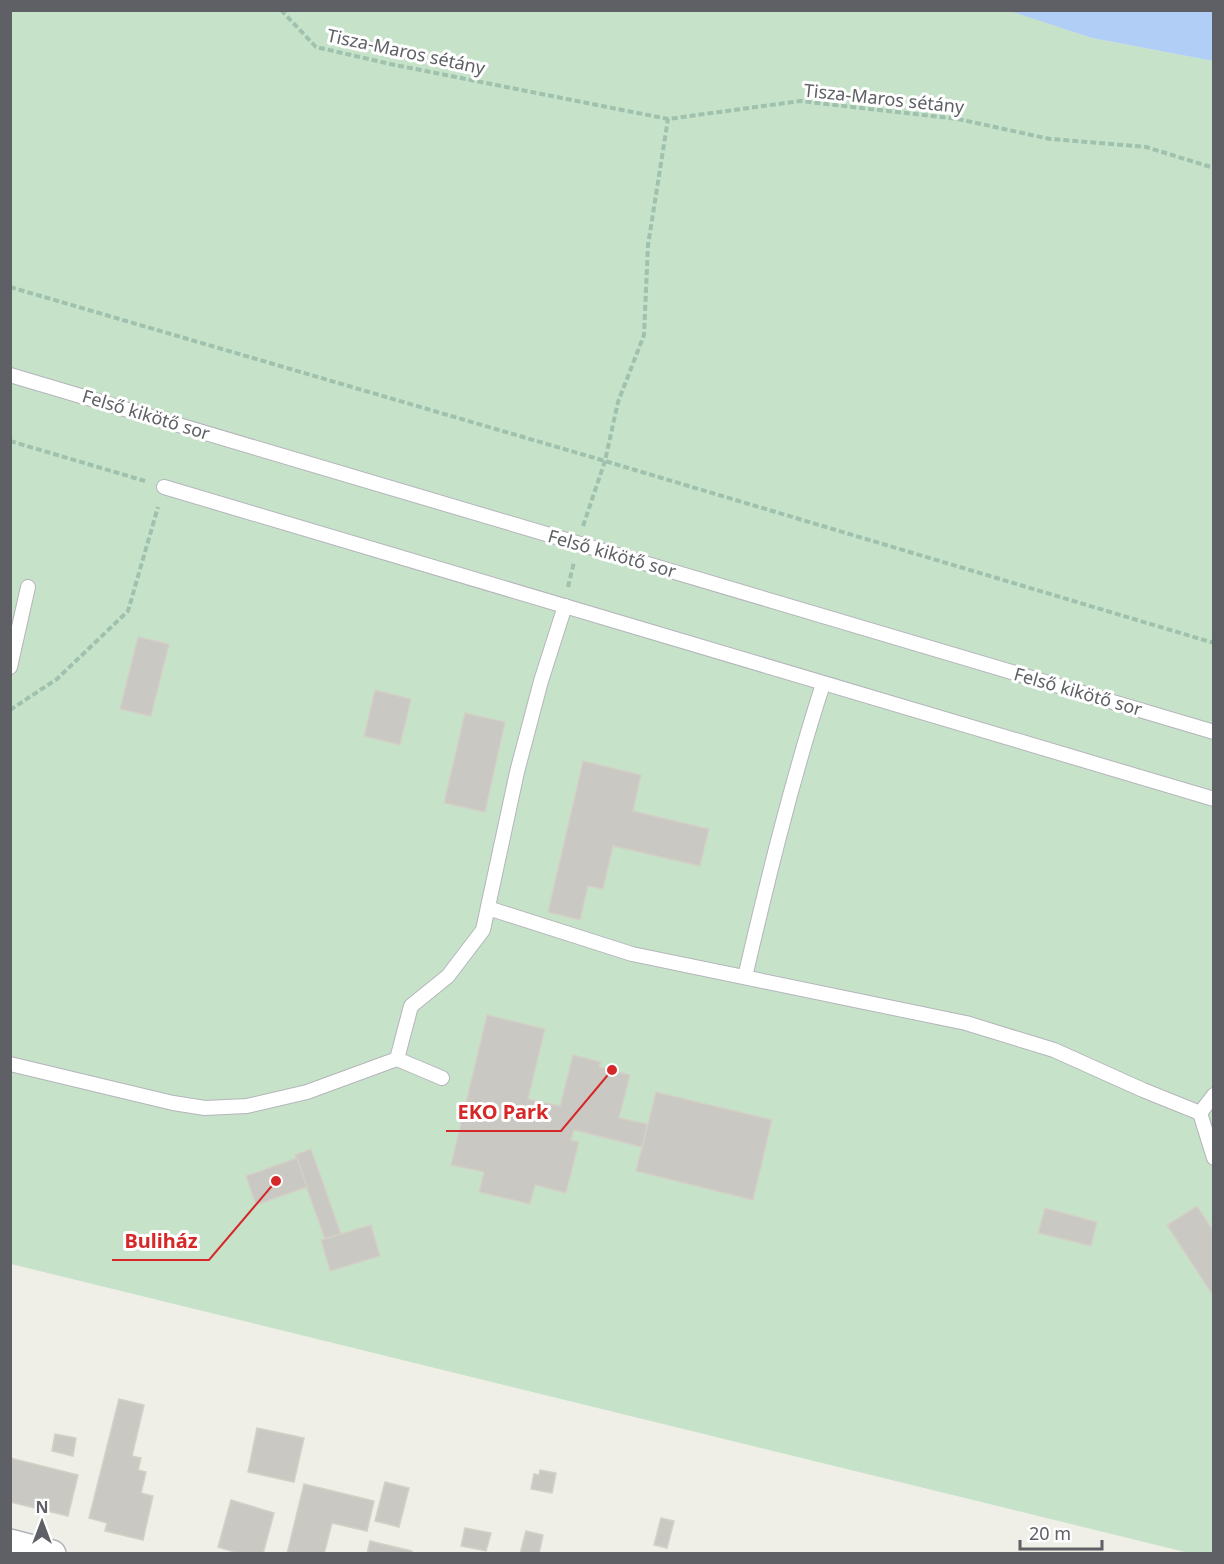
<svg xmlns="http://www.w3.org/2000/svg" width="1224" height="1564" viewBox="0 0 1224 1564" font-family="'Noto Sans',sans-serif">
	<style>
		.green { fill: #c6e3ca }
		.water { fill: #b0cef6 }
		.building { fill: #cac8c3; stroke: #d3d1c6; stroke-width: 1.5 }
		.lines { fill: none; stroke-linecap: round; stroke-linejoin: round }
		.service-casing { stroke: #b4b5ba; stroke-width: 16 }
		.minor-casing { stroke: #b4b5ba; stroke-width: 30 }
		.path { stroke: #9fc1ad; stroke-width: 4; stroke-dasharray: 6 3; stroke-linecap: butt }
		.service { stroke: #fff; stroke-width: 14 }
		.minor { stroke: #fff; stroke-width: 27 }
		.labels { text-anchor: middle; stroke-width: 6; stroke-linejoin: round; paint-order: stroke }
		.street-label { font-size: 18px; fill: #5e6065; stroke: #fff }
		.leader { fill: none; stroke: #d62828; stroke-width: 2 }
		.callout-dot { fill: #d62828; stroke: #fff; stroke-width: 2 }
		.callout-label { font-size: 20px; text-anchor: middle; font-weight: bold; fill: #d62828; stroke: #fff; stroke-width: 6; stroke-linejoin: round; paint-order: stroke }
	</style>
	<rect width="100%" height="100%" fill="#efeee7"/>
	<polygon class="green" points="1010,10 1092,38 1213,61 1213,1553 1189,1553 11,1264 11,11"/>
	<polygon class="water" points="1010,11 1213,11 1213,61 1092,38"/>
	<g class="building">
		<polygon points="138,637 169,644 151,716 120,709"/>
		<polygon points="375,690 411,699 400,745 364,736"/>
		<polygon points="465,713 505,722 485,812 444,803"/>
		<polygon points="583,761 641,775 633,811 709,829 700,866 613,846 603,889 588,886 580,920 548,912"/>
		<polygon points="487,1015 545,1029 528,1099 560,1106 573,1055 601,1062 599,1067 630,1075 619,1118 648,1124 642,1147 574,1130 571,1140 579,1142 566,1193 535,1185 530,1204 479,1192 484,1172 451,1165"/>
		<polygon points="656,1092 772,1120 753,1200 636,1171"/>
		<polygon points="311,1149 341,1234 325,1239 295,1155"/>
		<polygon points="297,1158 307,1187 256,1205 246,1176"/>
		<polygon points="1197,1206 1214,1232 1214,1297 1167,1225"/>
		<polygon points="1045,1208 1097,1222 1091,1246 1038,1233"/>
		<polygon points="371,1225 380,1256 330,1271 321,1240"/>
		<polygon points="119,1399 144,1405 132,1456 141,1458 138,1470 146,1472 141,1493 153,1496 143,1540 105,1531 107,1523 89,1518"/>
		<polygon points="257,1428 304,1438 294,1482 248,1472"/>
		<polygon points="55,1434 76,1438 73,1456 52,1451"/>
		<polygon points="10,1458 78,1475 68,1516 10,1502"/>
		<polygon points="540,1470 556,1473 552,1493 531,1489 534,1474 539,1475"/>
		<polygon points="385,1482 409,1488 399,1527 375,1521"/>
		<polygon points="304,1484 374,1501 367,1531 332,1523 324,1554 287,1554"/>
		<polygon points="231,1500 274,1513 263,1554 241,1554 218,1547"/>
		<polygon points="661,1518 674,1521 667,1548 654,1545"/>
		<polygon points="465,1528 491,1533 486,1551 461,1546"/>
		<polygon points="526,1531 543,1535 539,1554 520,1554"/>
		<polygon points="370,1541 412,1551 412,1554 367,1554"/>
	</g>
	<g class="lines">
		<g class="service-casing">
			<g id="service">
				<polyline points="10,375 1214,732"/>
				<polyline points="164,487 1214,799"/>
				<polyline points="10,667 28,587"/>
				<polyline points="488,908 632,954 966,1023 1054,1050 1143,1090 1200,1113"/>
				<path d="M 745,977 C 768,878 792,780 823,684"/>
				<polyline points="397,1059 411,1006 448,976 483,930 517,772 541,681 565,606"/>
				<polyline points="10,1064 173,1103 205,1108 247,1106 307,1092 397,1059 442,1078"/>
				<polyline points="1214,1095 1200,1113 1214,1158"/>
			</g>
		</g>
		<g class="minor-casing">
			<polyline id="minor" points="10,1543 52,1554"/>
		</g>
		<g class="path">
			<polyline points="281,10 316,47 395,65 668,119 800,101 958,119 1050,139 1146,147 1214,168"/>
			<polyline points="10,287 605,461 1214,643"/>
			<polyline points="10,441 145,481"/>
			<polyline points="583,526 605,461 618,402 644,335 648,245 668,119"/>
			<polyline points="568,587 574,562"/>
			<polyline points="10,710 57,679 128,611 158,507"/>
		</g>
		<use href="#service" class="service"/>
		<use href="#minor" class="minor"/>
	</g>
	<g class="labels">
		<g class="street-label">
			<text transform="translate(406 52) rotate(12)" y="6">Tisza-Maros sétány</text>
			<text transform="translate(884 99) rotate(6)" y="6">Tisza-Maros sétány</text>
			<text transform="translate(146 415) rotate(17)" y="6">Felső kikötő sor</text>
			<text transform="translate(612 554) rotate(16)" y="6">Felső kikötő sor</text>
			<text transform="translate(1078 692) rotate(16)" y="6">Felső kikötő sor</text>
		</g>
	</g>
	<path class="leader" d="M612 1070L561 1131H446M276 1181L209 1260H112"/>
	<g class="callout-dot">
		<circle cx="612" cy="1070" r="6"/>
		<circle cx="276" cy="1181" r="6"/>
	</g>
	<g class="callout-label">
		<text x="503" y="1119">EKO Park</text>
		<text x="161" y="1248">Buliház</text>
	</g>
	<rect width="1224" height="1564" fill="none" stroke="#5e6065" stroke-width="24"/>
	<g transform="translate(42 1522)" stroke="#ffffff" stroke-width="4.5" paint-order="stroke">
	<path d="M0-4.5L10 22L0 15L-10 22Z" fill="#5e6065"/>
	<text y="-9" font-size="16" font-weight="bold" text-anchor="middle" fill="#5e6065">N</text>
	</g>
	<path d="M1020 1540v9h82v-9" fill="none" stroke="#5e6065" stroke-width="3"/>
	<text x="1029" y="1540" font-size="18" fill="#5e6065" stroke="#ffffff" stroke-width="4.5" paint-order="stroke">20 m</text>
</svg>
